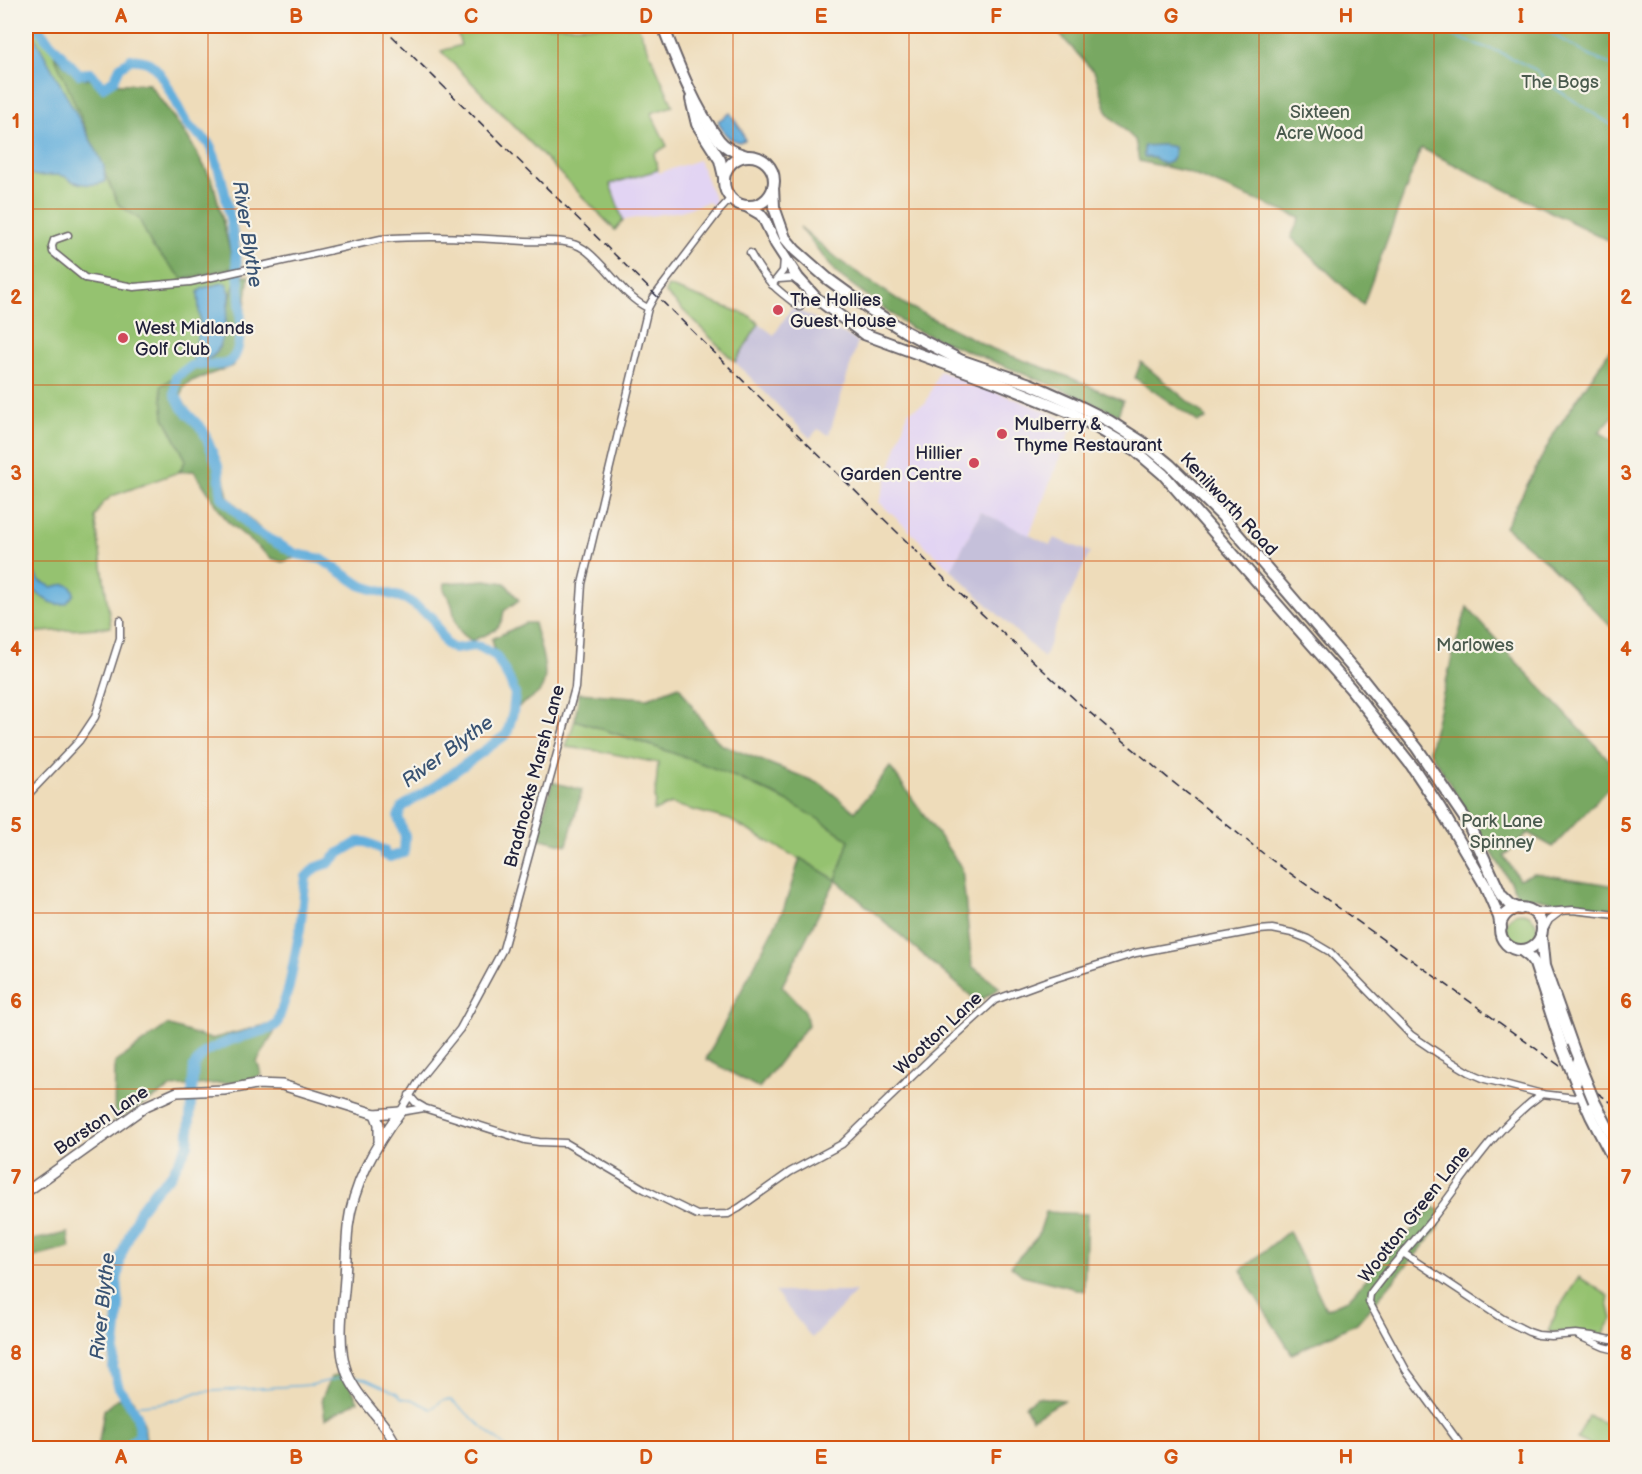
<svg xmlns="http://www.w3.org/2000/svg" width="1642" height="1474" viewBox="0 0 1642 1474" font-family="'Balsamiq Sans',sans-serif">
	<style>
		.built { fill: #e2d4f3 }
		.industrial { fill: #c5c0da }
		.green { fill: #95c270; stroke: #5c7256; stroke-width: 1.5 }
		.forest { fill: #78a862; stroke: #4d654e; stroke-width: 1.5 }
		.water { fill: #64afdc; stroke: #43688c; stroke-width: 1.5 }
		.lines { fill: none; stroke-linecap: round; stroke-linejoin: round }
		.stream { stroke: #64afdc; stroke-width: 1.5 }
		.river { stroke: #64afdc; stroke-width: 10 }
		.street-casing { stroke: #696367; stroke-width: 9 }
		.secondary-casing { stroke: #696367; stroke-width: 12 }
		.highway-casing { stroke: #696367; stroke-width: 14 }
		.street { stroke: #fff; stroke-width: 6 }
		.secondary { stroke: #fff; stroke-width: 9 }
		.highway { stroke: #fff; stroke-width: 10 }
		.rail { stroke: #22223b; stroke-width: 1.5; stroke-dasharray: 9 4.5; stroke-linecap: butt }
		.highway-bridge-casing { stroke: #696367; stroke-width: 14; stroke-linecap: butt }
		.highway-bridge { stroke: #fff; stroke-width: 10 }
		.grid { fill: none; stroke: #d45411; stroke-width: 1.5; stroke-opacity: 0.55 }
		.poi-dot { fill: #d1495b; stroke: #f7f3e8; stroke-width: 2 }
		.labels { text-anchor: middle; stroke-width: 4.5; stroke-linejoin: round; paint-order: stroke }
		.park-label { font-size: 18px; fill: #4a5a4e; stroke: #f7f3e8 }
		.poi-label { font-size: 18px; fill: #22223b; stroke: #f7f3e8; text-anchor: start }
		.street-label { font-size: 18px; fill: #22223b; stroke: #f7f3e8 }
		.water-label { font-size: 20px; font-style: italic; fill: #395373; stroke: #f7f3e8 }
		.neatline { fill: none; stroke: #d45411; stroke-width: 2 }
		.grid-label { font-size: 20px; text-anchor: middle; font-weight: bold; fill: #d45411 }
	</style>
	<rect width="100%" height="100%" fill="#f7f3e8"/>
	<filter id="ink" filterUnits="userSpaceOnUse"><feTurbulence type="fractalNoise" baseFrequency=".0167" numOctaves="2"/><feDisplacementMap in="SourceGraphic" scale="12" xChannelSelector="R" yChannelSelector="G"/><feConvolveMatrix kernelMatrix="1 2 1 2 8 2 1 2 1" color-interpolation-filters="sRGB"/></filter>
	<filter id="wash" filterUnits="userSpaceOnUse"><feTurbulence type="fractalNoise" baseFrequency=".008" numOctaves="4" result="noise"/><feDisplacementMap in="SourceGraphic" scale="24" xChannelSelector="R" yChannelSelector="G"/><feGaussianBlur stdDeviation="1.35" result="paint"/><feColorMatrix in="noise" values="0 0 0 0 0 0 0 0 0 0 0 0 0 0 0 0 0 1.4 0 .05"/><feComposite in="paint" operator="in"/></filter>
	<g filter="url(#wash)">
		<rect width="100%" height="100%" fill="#eedcba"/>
		<g class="built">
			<polygon points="699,160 718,208 708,202 681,211 623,220 610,184 658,170 659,173"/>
			<polygon points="939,371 1034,406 1073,424 1029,536 981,512 951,570 879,502 908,412 926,403"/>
		</g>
		<g class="industrial">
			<polygon points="792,307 858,341 829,435 818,429 810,438 735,362 759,324 774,335"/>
			<polygon points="981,512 1050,545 1054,538 1090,552 1057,623 1044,658 951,570"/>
			<polygon points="775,1292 856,1292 812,1338"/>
		</g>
		<g class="green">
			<polygon points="26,26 46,37 77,76 117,84 149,84 187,136 213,182 237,276 227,309 219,348 194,362 164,417 186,460 179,472 112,496 102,504 95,517 111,627 26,633"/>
			<polygon points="455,26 638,26 673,106 651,113 667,146 654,154 658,170 610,184 623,220 615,230 441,51 461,45"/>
			<polygon points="668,286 750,316 759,324 735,362 665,292"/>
			<polygon points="575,720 709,765 806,810 849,840 836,880 730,820 671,804 654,811 658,763 599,751 566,747"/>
			<circle cx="1521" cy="929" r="16"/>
			<polygon points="1579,1277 1609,1296 1608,1303 1612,1319 1603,1335 1583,1332 1548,1332 1557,1311"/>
			<polygon points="1616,1410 1616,1448 1597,1448 1577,1439 1588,1416 1610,1425"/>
		</g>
		<g class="forest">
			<polygon points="1052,26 1616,26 1616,244 1421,148 1363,305 1291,237 1300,218 1184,171 1139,161 1135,140 1108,114 1095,73"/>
			<polygon points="54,55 77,77 117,84 149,84 187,136 213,182 234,267 183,279 152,246 139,219 118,204"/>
			<polygon points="800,227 843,263 906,305 993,349 1069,377 1123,401 1118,415 1078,396 911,328 836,273"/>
			<polygon points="237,276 249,276 238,359 232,366 189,382 183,388 181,398 189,411 198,420 220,460 228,497 261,530 298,553 294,558 282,562 271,558 227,521 194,471 179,472 186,460 164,417 161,386 194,361 203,361 219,348 227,309"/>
			<polygon points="1616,341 1616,413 1599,432 1616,442 1616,632 1548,563 1505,527 1555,432"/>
			<polygon points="1141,362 1204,415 1206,419 1198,422 1135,378"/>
			<path d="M 486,580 L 505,583 L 519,600 L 504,611 C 501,633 490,632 472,641 C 446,626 461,612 444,590 L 445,583 Z"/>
			<polygon points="1467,607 1510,655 1616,767 1616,780 1553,847 1528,833 1504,856 1519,879 1534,873 1616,886 1616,913 1535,898 1519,897 1429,750 1453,654"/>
			<path d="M 525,623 L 534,623 C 538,642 555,681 536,695 C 528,701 520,704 513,712 L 515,694 L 496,656 L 492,639 Z"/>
			<path d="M 679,686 L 700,718 L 720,744 L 821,784 L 855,812 L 890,767 L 962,868 L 972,966 L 1000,988 L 978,1002 L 836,880 L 782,986 L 805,1011 L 808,1025 L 759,1088 L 706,1059 L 784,908 L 800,858 L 836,880 L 849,840 C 769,780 669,752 575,720 L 579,693 L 648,698 Z"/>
			<polygon points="552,782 582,790 567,845 537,838"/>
			<polygon points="279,1024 257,1062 262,1075 247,1081 172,1087 114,1122 115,1063 167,1025 211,1039 262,1026"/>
			<polygon points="1433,1207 1444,1212 1439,1228 1357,1323 1292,1354 1248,1285 1241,1270 1289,1231 1326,1309 1347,1300"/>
			<polygon points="1046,1212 1087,1214 1084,1291 1022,1275 1011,1266 1038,1236"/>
			<polygon points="68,1233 70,1248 26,1259 26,1241"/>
			<polygon points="343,1372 358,1401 325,1419 322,1398 331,1377"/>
			<polygon points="1037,1397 1064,1400 1032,1419 1025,1406"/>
			<polygon points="132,1398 144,1424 146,1440 127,1448 98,1448 104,1410 117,1399"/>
		</g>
		<g class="water">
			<path d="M 26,31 L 35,38 L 41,49 L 97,152 L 104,166 L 105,182 C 95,186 82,185 72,181 C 71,180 65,176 63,176 C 50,172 38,181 26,171 L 26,156 C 33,147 34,139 26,130 Z"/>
			<path d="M 730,113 L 742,131 L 745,140 L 739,142 C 727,139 723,132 718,121 Z"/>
			<polygon points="1163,145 1174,147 1174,156 1170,162 1164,164 1155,158 1144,157 1144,146"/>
			<path d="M 223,283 L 227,284 L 230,293 C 227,307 224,342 216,353 C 210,360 203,361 194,361 L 193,358 L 200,324 L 198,292 L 203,288 Z"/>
			<path d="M 26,546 L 31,560 L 30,568 L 40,581 L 52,587 C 62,584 72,581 74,594 L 67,603 C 53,609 34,593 28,581 C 23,571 25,557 26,546 Z"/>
		</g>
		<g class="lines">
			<g class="stream">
				<polyline points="1424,26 1499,52 1536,70 1553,87 1616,128"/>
				<polyline points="1538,26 1592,57 1616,67"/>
				<polyline points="352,1377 366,1379 397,1393 402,1398 414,1400 431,1409 443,1400 451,1400 507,1448"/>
				<polyline points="132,1406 163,1403 180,1399 198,1392 311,1385 344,1377"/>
			</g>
			<path class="river" d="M 37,26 L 45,37 L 79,74 L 91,73 L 103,87 L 114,80 L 120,67 L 131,59 C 136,60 145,60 149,63 C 166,73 176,109 188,125 C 193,132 203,136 208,143 C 227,170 253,331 234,357 C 224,371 203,361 191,366 C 186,369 181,374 176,377 L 175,394 L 182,408 L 203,430 L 218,466 L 222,497 L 255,531 L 296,554 L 321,559 L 362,586 L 406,599 L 432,617 L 446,644 L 454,649 L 474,646 L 480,647 L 496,656 L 509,679 L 515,694 L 513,712 L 507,734 L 435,786 L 402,807 L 398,817 L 405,836 L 404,853 L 390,857 L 384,855 L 384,850 L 366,842 L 358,842 L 338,854 L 329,863 L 315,868 L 306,877 L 300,929 L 289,987 L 277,1024 L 270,1029 L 231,1040 L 205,1052 L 194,1066 L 188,1145 L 171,1175 L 155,1190 L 139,1211 L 121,1256 L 117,1281 L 119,1305 L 113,1368 L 119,1388 L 137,1415 L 140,1436 L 132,1441 L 129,1448"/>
		</g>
	</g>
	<g filter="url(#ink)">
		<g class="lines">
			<g class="street-casing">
				<g id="street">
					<path d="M 68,235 L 54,240 L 52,246 L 53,252 L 85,278 L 134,287 L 190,282 L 217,276 L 381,239 C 429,235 477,238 525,241 C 543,242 568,238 584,249 C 607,265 622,296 648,308"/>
					<path d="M 750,253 C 765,280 775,289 800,307"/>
					<polyline points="779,279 793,278 798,282"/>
					<polyline points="772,285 783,271 784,258"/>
					<polyline points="26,797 79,741 95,717 120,638 120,620"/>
					<polyline points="1529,910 1545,912 1573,910 1616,915"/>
					<polyline points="1542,933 1549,920 1561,911"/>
					<polyline points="409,1095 416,1103 423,1107"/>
					<polyline points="400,1112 424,1108 525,1140 539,1142 566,1143 644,1189 697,1215 728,1214 739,1208 790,1172 842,1144 931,1058 995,1000 1047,981 1136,953 1259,930 1272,929 1292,933 1308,939 1330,952 1411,1035 1439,1054 1469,1072 1485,1079 1542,1094 1575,1098 1582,1096"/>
					<polyline points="400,1112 422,1076 460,1029 503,949 575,688 582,584 648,308 654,297 720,210 731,198"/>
					<polyline points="1403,1253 1503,1319 1529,1332 1538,1335 1551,1336 1576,1334 1592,1336 1616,1341"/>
					<polyline points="1579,1336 1604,1347 1616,1350"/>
					<path d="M 1463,1448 L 1406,1370 L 1369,1302 L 1370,1294 C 1388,1269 1409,1247 1429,1223 C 1465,1178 1493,1128 1542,1094"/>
				</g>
			</g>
			<g class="secondary-casing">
				<g id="secondary">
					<polyline points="375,1114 379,1124 379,1140"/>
					<polyline points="26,1192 146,1106 177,1092 224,1090 256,1084 282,1085 375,1114 400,1112"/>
					<path d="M 397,1448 C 386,1420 358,1401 347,1373 C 338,1349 341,1316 344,1291 C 346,1270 346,1248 348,1227 C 353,1184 375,1146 400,1112"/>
				</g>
			</g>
			<g class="highway-casing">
				<g id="highway">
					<path d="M 663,26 C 677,62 695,109 719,140 C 726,149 736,153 747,156"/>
					<polyline points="691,99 697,124 720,160 724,177"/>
					<circle cx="749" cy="181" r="25"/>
					<polyline points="773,187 774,207 785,238 795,250 828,279 868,308 906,332 960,360 1030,384 1075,404 1109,421 1142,442 1170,465 1222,516 1363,680 1417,748 1468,823 1501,895 1511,905 1520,909"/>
					<polyline points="746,206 760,214 764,219 776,244 798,278 816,298 864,334 998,383 1072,413 1135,450 1163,474 1351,689 1412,766 1440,808 1485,885 1499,917 1501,928"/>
					<circle cx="1521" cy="929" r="21"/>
					<polyline points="1541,936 1544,966 1578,1062"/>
					<polyline points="1521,950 1530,957 1535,964 1562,1047"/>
					<polyline points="1576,1082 1591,1116 1616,1164"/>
					<polyline points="1594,1101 1616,1143"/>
				</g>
			</g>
			<use href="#street" class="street"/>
			<use href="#secondary" class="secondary"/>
			<use href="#highway" class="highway"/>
			<polyline class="rail" points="382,26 956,590 1082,706 1169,779 1269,858 1616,1106"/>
			<g class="highway-bridge-casing">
				<g id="highway-bridge">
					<polyline points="1562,1047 1576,1082"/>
					<polyline points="1578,1062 1594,1101"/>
				</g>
			</g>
			<use href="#highway-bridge" class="highway-bridge"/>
		</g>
	</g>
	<path class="grid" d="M 208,26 L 208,1448M 383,26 L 383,1448M 558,26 L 558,1448M 733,26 L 733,1448M 909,26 L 909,1448M 1084,26 L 1084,1448M 1259,26 L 1259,1448M 1434,26 L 1434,1448M 26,209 L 1616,209M 26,385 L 1616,385M 26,561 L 1616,561M 26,737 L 1616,737M 26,913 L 1616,913M 26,1089 L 1616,1089M 26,1265 L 1616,1265"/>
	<g class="poi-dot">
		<circle cx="778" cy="310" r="6"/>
		<circle cx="123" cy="338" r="6"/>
		<circle cx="1002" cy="434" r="6"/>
		<circle cx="974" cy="463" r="6"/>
	</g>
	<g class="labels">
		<g class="park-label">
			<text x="1560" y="88">The Bogs</text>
			<text x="1320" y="118">Sixteen<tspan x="1320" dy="21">Acre Wood</tspan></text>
			<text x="1475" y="651">Marlowes</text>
			<text x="1502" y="827">Park Lane<tspan x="1502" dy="21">Spinney</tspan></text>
		</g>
		<g class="poi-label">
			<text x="790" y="306">The Hollies<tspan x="790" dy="21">Guest House</tspan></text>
			<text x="135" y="334">West Midlands<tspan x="135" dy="21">Golf Club</tspan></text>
			<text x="1014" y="430">Mulberry &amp;<tspan x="1014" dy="21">Thyme Restaurant</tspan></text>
			<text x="962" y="459" text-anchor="end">Hillier<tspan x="962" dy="21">Garden Centre</tspan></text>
		</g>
		<g class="street-label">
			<text transform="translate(1229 504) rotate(47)" y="6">Kenilworth Road</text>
			<text transform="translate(534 776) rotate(-75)" y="6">Bradnocks Marsh Lane</text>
			<text transform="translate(938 1033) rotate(-43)" y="6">Wootton Lane</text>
			<text transform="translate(101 1120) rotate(-34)" y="6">Barston Lane</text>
			<text transform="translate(1414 1214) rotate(-52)" y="6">Wootton Green Lane</text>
		</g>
		<g class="water-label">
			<text transform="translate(248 234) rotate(81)" y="7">River Blythe</text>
			<text transform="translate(447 751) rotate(-36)" y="7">River Blythe</text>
			<text transform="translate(102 1306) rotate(-84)" y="7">River Blythe</text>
		</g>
	</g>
	<rect width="1642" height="1474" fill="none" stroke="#f7f3e8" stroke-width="66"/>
	<rect x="33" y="33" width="1576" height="1408" class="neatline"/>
	<g class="grid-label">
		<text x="121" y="23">A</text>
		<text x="296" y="23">B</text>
		<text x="471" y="23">C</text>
		<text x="646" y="23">D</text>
		<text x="821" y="23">E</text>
		<text x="996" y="23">F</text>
		<text x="1171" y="23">G</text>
		<text x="1346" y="23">H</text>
		<text x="1521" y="23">I</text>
		<text x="16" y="128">1</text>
		<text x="1626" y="128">1</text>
		<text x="16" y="304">2</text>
		<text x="1626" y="304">2</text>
		<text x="16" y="480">3</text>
		<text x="1626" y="480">3</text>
		<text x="16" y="656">4</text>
		<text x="1626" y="656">4</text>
		<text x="16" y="832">5</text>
		<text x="1626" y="832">5</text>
		<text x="16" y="1008">6</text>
		<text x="1626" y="1008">6</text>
		<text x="16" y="1184">7</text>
		<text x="1626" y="1184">7</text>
		<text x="16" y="1360">8</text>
		<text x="1626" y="1360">8</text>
		<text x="121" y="1464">A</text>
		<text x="296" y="1464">B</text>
		<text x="471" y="1464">C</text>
		<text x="646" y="1464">D</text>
		<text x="821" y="1464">E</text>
		<text x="996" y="1464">F</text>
		<text x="1171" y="1464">G</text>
		<text x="1346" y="1464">H</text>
		<text x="1521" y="1464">I</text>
	</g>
</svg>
